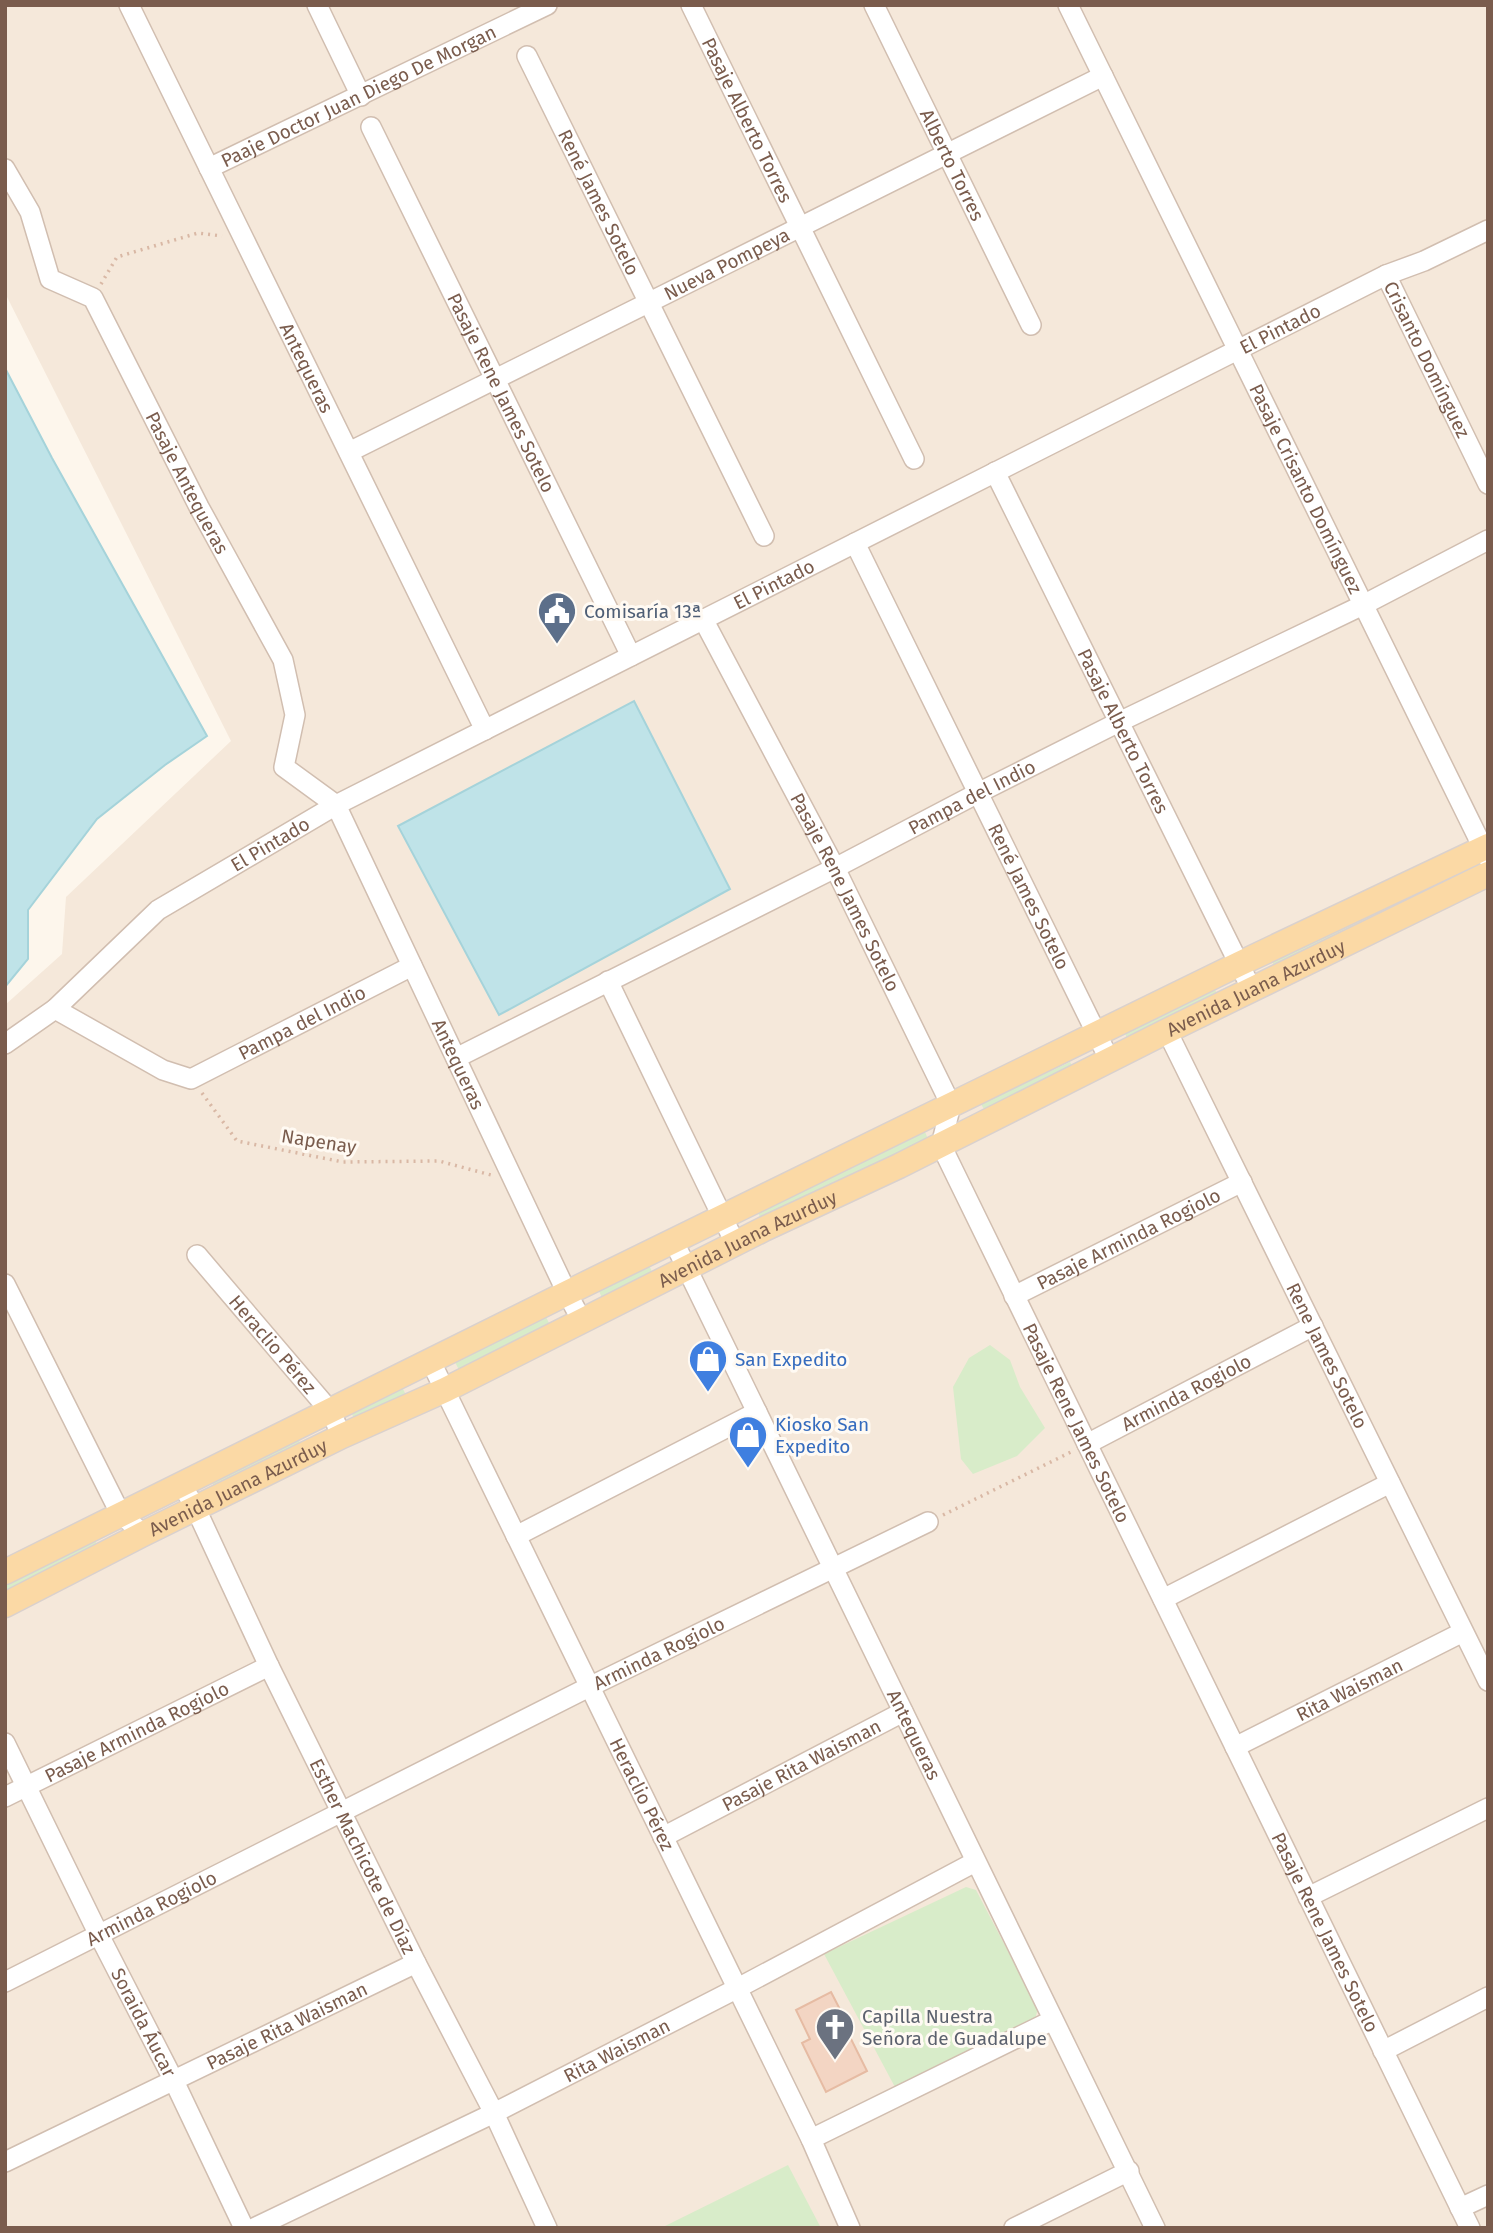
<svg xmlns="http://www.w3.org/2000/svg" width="1493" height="2233" viewBox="0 0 1493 2233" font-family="'Fira Sans',sans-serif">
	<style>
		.residential { fill: #f5e8da }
		.green { fill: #d8ecc9 }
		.water { fill: #bfe3e8; stroke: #a5d3da; stroke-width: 2 }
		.building { fill: #f3d5c3; stroke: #e6bba3; stroke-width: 2 }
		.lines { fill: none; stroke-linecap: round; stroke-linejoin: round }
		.minor-casing { stroke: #d1beb0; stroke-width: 22 }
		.major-casing { stroke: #dad1cd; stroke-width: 27 }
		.path { stroke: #d9b8a5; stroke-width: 3.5; stroke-dasharray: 2 5; stroke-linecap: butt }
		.minor { stroke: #fff; stroke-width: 19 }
		.major { stroke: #fbd9a5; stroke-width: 24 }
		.labels { text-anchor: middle; stroke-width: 6; stroke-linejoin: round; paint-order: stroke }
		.street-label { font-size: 19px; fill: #7a5c4d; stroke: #fffaf3 }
		.service-label { font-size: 19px; fill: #4e5e75; stroke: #fffaf3; text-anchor: start }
		.shop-label { font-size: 19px; fill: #366cbe; stroke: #fffaf3; text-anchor: start }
		.worship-label { font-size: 19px; fill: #5b616d; stroke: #fffaf3; text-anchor: start }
	</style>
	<rect width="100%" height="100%" fill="#fdf6ec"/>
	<polygon class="residential" points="5,5 1488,5 1488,2228 5,2228 5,1005 62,954 66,897 231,741 5,293"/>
	<g class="green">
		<polygon points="1468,866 1471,873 1275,967 1271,960"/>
		<polygon points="1215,990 1219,997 1128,1041 1125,1033"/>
		<polygon points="1070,1062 1074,1069 985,1111 981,1104"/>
		<polygon points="925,1132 928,1139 761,1219 758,1213"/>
		<polygon points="650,1267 653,1275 602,1298 599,1291"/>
		<polygon points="546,1317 550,1325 459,1370 455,1362"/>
		<polygon points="990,1345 1010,1360 1020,1387 1045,1428 1017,1456 973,1474 961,1459 953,1387 969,1358"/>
		<polygon points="403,1389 407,1397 355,1421 352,1414"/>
		<polygon points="298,1438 302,1447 216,1490 211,1481"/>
		<polygon points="94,1538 98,1547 5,1593 5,1582"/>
		<polygon points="966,1887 976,1890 1038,2009 1034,2022 896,2089 824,1954"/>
		<polygon points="788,2165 821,2228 661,2228"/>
	</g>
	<g class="water">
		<polygon points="5,368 52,458 207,736 165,765 97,819 28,910 28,959 5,987"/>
		<polygon points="634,701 730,889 499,1015 398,826"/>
	</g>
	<polygon class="building" points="831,1992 848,2025 845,2027 867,2071 826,2092 802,2043 810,2039 796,2010"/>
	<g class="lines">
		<g class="minor-casing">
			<g id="minor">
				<path id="s1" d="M 129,5 L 485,730"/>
				<polyline points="317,5 361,96"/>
				<path id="s2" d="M 691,5 L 914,459"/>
				<path id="s3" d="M 874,5 L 1031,325"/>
				<path id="s4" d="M 1068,5 L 1488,858"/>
				<path id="s5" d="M 527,56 L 764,536"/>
				<path id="s6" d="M 371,127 L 631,656"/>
				<path id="s7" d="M 209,168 L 547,5"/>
				<path id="s8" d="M 5,169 L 30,212 L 50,279 L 93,298 L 199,507 L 283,660 L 295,715 L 284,767 L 336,805 L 567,1293 L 582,1321"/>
				<path id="s9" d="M 1386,275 L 1488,484"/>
				<path id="s10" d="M 349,452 L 1103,76"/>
				<path id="s11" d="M 995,472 L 1252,990"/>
				<path id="s12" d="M 855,543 L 1110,1061"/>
				<path id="s13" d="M 703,619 L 835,868 L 951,1105 L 941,1145 L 1470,2228"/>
				<polyline points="608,981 735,1243"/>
				<path id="s14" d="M 55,1009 L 163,1070 L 191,1079 L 412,966"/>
				<path id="s15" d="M 1167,1031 L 1488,1681"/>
				<path id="s16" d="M 5,1044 L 55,1009 L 158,910 L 336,805 L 1386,275 L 1424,261 L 1488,230"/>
				<path id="s17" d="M 456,1058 L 835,868 L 978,793 L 1119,722 L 1363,605 L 1488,540"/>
				<path id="s18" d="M 674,1242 L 1155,2228"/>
				<path id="s19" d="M 197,1255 L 330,1411 L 342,1436"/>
				<polyline points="5,1284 120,1513 143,1534"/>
				<path id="s20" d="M 1014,1296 L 1242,1182"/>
				<path id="s21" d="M 431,1362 L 811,2139 L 850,2228"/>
				<path id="s22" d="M 1087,1444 L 1313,1326"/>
				<path id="s23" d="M 182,1485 L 196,1509 L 269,1666 L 416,1963 L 494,2113 L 547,2228"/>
				<polyline points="516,1536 757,1412"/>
				<polyline points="1163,1599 1390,1483"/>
				<path id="s24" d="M 5,1743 L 99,1935 L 174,2081 L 244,2228"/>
				<path id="s25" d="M 1235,1747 L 1463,1632"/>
				<path id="s26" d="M 5,1797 L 269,1666"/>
				<path id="s27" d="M 663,1837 L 903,1712"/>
				<polyline points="1308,1897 1488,1808"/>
				<path id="s28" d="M 5,1982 L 589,1687 L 928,1522"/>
				<polyline points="1383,2051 1488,1997"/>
				<polyline points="811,2139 1053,2020"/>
				<path id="s29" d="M 5,2162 L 416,1963"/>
				<polyline points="1460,2208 1488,2195"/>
				<path id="s30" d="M 254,2228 L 494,2113 L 736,1989 L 975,1862"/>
				<polyline points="1014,2228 1129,2171"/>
			</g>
		</g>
		<g class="major-casing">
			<g id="major">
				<polyline points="5,1572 567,1293 1239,964 1488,846"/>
				<path id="s31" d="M 5,1605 L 143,1534 L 342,1436 L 445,1390 L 764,1229 L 899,1166 L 1167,1031 L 1488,874"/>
			</g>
		</g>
		<g class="path">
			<polyline points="101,284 117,257 198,233 222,236"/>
			<polyline points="202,1093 237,1141 343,1162 439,1161 491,1175"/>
			<polyline points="943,1515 1071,1452"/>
		</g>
		<use href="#minor" class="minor"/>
		<use href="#major" class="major"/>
	</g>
	<defs>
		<g id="civic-pin" transform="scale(2.0125)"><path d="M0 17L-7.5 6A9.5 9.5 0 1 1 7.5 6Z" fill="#5c6f8a" stroke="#fffaf3"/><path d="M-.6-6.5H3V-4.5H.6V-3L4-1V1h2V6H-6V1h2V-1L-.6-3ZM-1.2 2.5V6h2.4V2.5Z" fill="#fff"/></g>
		<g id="shop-pin" transform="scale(2.0125)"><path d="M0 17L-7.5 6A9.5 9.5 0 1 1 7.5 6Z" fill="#3f7fe0" stroke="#fffaf3"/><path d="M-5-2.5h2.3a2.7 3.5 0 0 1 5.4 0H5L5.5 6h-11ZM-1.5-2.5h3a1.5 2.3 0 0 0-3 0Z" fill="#fff"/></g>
		<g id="church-pin" transform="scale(2.0125)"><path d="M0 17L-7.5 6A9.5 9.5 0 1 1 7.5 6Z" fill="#6b7280" stroke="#fffaf3"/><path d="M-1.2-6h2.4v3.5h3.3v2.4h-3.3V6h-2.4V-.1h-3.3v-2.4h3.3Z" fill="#fff"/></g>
	</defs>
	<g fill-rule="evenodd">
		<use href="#civic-pin" x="557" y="611"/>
		<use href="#shop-pin" x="708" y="1359"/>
		<use href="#shop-pin" x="748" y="1435"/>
		<use href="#church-pin" x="835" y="2027"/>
	</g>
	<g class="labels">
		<g class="street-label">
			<text dy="7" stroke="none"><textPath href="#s7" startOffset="166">Paaje Doctor Juan Diego De Morgan</textPath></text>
			<text dy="7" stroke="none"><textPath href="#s2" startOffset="128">Pasaje Alberto Torres</textPath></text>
			<text dy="7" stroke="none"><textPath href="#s3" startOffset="178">Alberto Torres</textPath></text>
			<text dy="7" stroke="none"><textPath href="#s5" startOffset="163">René James Sotelo</textPath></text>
			<text dy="7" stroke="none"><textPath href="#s10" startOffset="422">Nueva Pompeya</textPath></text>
			<text dy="7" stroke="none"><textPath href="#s16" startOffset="1468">El Pintado</textPath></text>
			<text dy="7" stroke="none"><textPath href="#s9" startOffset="94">Crisanto Domínguez</textPath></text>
			<text dy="7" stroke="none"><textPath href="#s1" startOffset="404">Antequeras</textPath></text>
			<text dy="7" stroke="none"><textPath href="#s6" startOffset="296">Pasaje Rene James Sotelo</textPath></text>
			<text dy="7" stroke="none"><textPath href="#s8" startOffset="374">Pasaje Antequeras</textPath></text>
			<text dy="7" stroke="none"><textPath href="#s4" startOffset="539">Pasaje Crisanto Domínguez</textPath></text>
			<text dy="7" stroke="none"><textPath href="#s16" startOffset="901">El Pintado</textPath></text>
			<text dy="7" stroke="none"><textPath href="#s11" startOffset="289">Pasaje Alberto Torres</textPath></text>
			<text dy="7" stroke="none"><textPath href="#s17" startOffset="578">Pampa del Indio</textPath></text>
			<text dy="7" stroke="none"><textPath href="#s16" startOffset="334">El Pintado</textPath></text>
			<text dy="7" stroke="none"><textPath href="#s13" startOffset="308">Pasaje Rene James Sotelo</textPath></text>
			<text dy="7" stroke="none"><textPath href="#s12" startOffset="394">René James Sotelo</textPath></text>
			<text dy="7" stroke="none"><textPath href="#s31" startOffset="1395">Avenida Juana Azurduy</textPath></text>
			<text dy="7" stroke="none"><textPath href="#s14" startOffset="278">Pampa del Indio</textPath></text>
			<text dy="7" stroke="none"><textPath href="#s8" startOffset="1036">Antequeras</textPath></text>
			<text transform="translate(319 1141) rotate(9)" y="7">Napenay</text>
			<text dy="7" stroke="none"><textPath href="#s31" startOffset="828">Avenida Juana Azurduy</textPath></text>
			<text dy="7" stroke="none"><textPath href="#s20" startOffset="128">Pasaje Arminda Rogiolo</textPath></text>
			<text dy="7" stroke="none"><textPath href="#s19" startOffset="117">Heraclio Pérez</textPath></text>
			<text dy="7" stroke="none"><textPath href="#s15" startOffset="362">Rene James Sotelo</textPath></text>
			<text dy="7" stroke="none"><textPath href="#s22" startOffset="112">Arminda Rogiolo</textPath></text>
			<text dy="7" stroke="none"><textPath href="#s13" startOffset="896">Pasaje Rene James Sotelo</textPath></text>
			<text dy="7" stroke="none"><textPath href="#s31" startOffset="261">Avenida Juana Azurduy</textPath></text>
			<text dy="7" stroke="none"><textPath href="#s28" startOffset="732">Arminda Rogiolo</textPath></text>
			<text dy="7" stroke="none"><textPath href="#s25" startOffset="128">Rita Waisman</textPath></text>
			<text dy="7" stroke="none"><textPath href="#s26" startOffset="147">Pasaje Arminda Rogiolo</textPath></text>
			<text dy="7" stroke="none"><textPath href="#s18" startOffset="548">Antequeras</textPath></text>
			<text dy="7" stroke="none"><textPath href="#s27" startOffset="156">Pasaje Rita Waisman</textPath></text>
			<text dy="7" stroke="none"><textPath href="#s21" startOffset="481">Heraclio Pérez</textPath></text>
			<text dy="7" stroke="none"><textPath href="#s23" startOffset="413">Esther Machicote de Díaz</textPath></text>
			<text dy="7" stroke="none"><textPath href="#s28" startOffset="164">Arminda Rogiolo</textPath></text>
			<text dy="7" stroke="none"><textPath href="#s13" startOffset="1463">Pasaje Rene James Sotelo</textPath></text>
			<text dy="7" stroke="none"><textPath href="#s24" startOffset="312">Soraida Áucar</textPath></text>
			<text dy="7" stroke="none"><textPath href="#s29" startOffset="313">Pasaje Rita Waisman</textPath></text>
			<text dy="7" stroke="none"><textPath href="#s30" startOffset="404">Rita Waisman</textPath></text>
		</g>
		<g class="service-label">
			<text x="584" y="618">Comisaría 13ª</text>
		</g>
		<g class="shop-label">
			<text x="735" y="1366">San Expedito</text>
			<text x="775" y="1431">Kiosko San<tspan x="775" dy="22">Expedito</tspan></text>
		</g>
		<g class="worship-label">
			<text x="862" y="2023">Capilla Nuestra<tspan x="862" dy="22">Señora de Guadalupe</tspan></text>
		</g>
	</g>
	<rect width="1493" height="2233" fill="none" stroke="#7a5c4d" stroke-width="14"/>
</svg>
